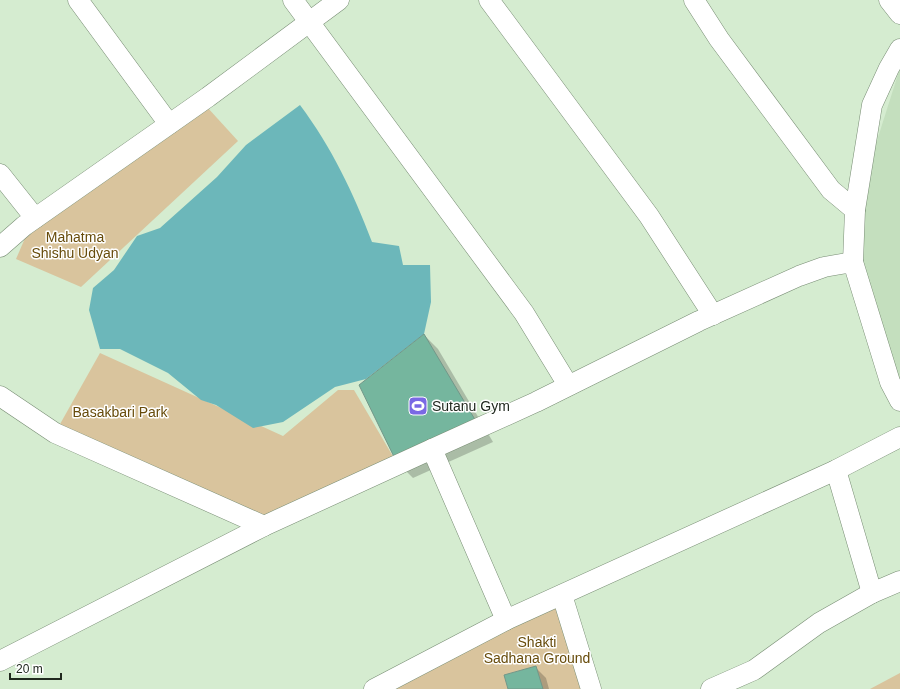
<svg xmlns="http://www.w3.org/2000/svg" width="900" height="689" viewBox="0 0 900 689" font-family="Arial,sans-serif">
	<style>
		.built { fill: #c4dfbe }
		.green { fill: #d9c49d }
		.water { fill: #6cb7ba }
		.shadow { fill: #0003 }
		.building { fill: #75b69e; stroke: #739789 }
		.lines { fill: none; stroke-linecap: round; stroke-linejoin: round }
		.street-casing { stroke: #788d74; stroke-width: 21 }
		.street { stroke: #fff; stroke-width: 20 }
		.labels { text-anchor: middle; stroke-width: 3; stroke-linejoin: round; paint-order: stroke }
		.park-label { font-size: 14px; fill: #674b0a; stroke: #fff }
		.poi-label { font-size: 14px; fill: #21291f; stroke: #fff; text-anchor: start }
	</style>
	<rect width="100%" height="100%" fill="#d5ecd0"/>
	<polygon class="built" points="900,68 900,401 853,262 855,210"/>
	<g class="green">
		<polygon points="207,107 238,141 81,287 16,259 26,236"/>
		<polygon points="100,353 283,436 338,390 354,390 398,465 264,526 55,433"/>
		<polygon points="562,595 589,689 375,689"/>
		<polygon points="900,673 900,689 870,689"/>
	</g>
	<path class="water" d="M 300,105 C 332,148 353,192 372,242 L 399,246 L 403,265 L 430,265 L 431,302 L 424,334 L 366,379 L 335,387 L 283,422 L 253,428 L 216,405 L 201,400 L 168,373 L 120,349 L 100,349 L 89,310 L 93,288 L 114,270 L 137,236 L 160,228 L 217,177 L 246,145 Z"/>
	<g class="shadow">
		<polygon points="424,335 438,349 493,442 413,478 399,464"/>
		<polygon points="535,667 546,678 549,689 509,689"/>
	</g>
	<g class="building">
		<polygon points="424,334 480,428 398,465 359,385"/>
		<polygon points="536,666 543,689 508,689 504,675"/>
	</g>
	<g class="lines">
		<g class="street-casing">
			<g id="street">
				<polyline points="78,0 169,124"/>
				<polyline points="293,0 524,313 568,385"/>
				<polyline points="489,0 649,216 713,315"/>
				<polyline points="694,0 719,39 831,190 855,210 853,262"/>
				<polyline points="889,0 900,14"/>
				<polyline points="0,174 35,218"/>
				<polyline points="855,210 872,105 889,68 900,49"/>
				<polyline points="0,247 24,226 208,97 339,0"/>
				<polyline points="0,396 55,433 264,526 432,449 506,620"/>
				<polyline points="432,449 536,402 699,321 799,276 824,267 853,262 890,382 900,401"/>
				<polyline points="836,470 872,593 900,581"/>
				<polyline points="562,595 591,689"/>
				<polyline points="0,661 264,526"/>
				<polyline points="374,689 506,620 836,470 900,437"/>
				<polyline points="711,689 754,670 819,623 872,593"/>
			</g>
		</g>
		<use href="#street" class="street"/>
	</g>
	<defs>
		<g id="stadium-square" transform="scale(1)"><rect x="-9" y="-9" width="18" height="18" rx="4" fill="#7a69e4" stroke="#fff"/><path d="M0-5a6.5 5 0 1 0 0 10a6.5 5 0 1 0 0-10ZM-3.5-1.8h7v3.6h-7Z" fill="#fff"/></g>
	</defs>
	<g fill-rule="evenodd">
		<use href="#stadium-square" x="418" y="406"/>
	</g>
	<g class="labels">
		<g class="park-label">
			<text x="75" y="242">Mahatma<tspan x="75" dy="16">Shishu Udyan</tspan></text>
			<text x="120" y="417">Basakbari Park</text>
			<text x="537" y="647">Shakti<tspan x="537" dy="16">Sadhana Ground</tspan></text>
		</g>
		<g class="poi-label">
			<text x="432" y="411">Sutanu Gym</text>
		</g>
	</g>
	<path d="M10 673v6h51v-6" fill="none" stroke="#21291f" stroke-width="2"/>
	<text x="16" y="673" font-size="12" fill="#21291f" stroke="#ffffff" stroke-width="3" paint-order="stroke">20 m</text>
</svg>
